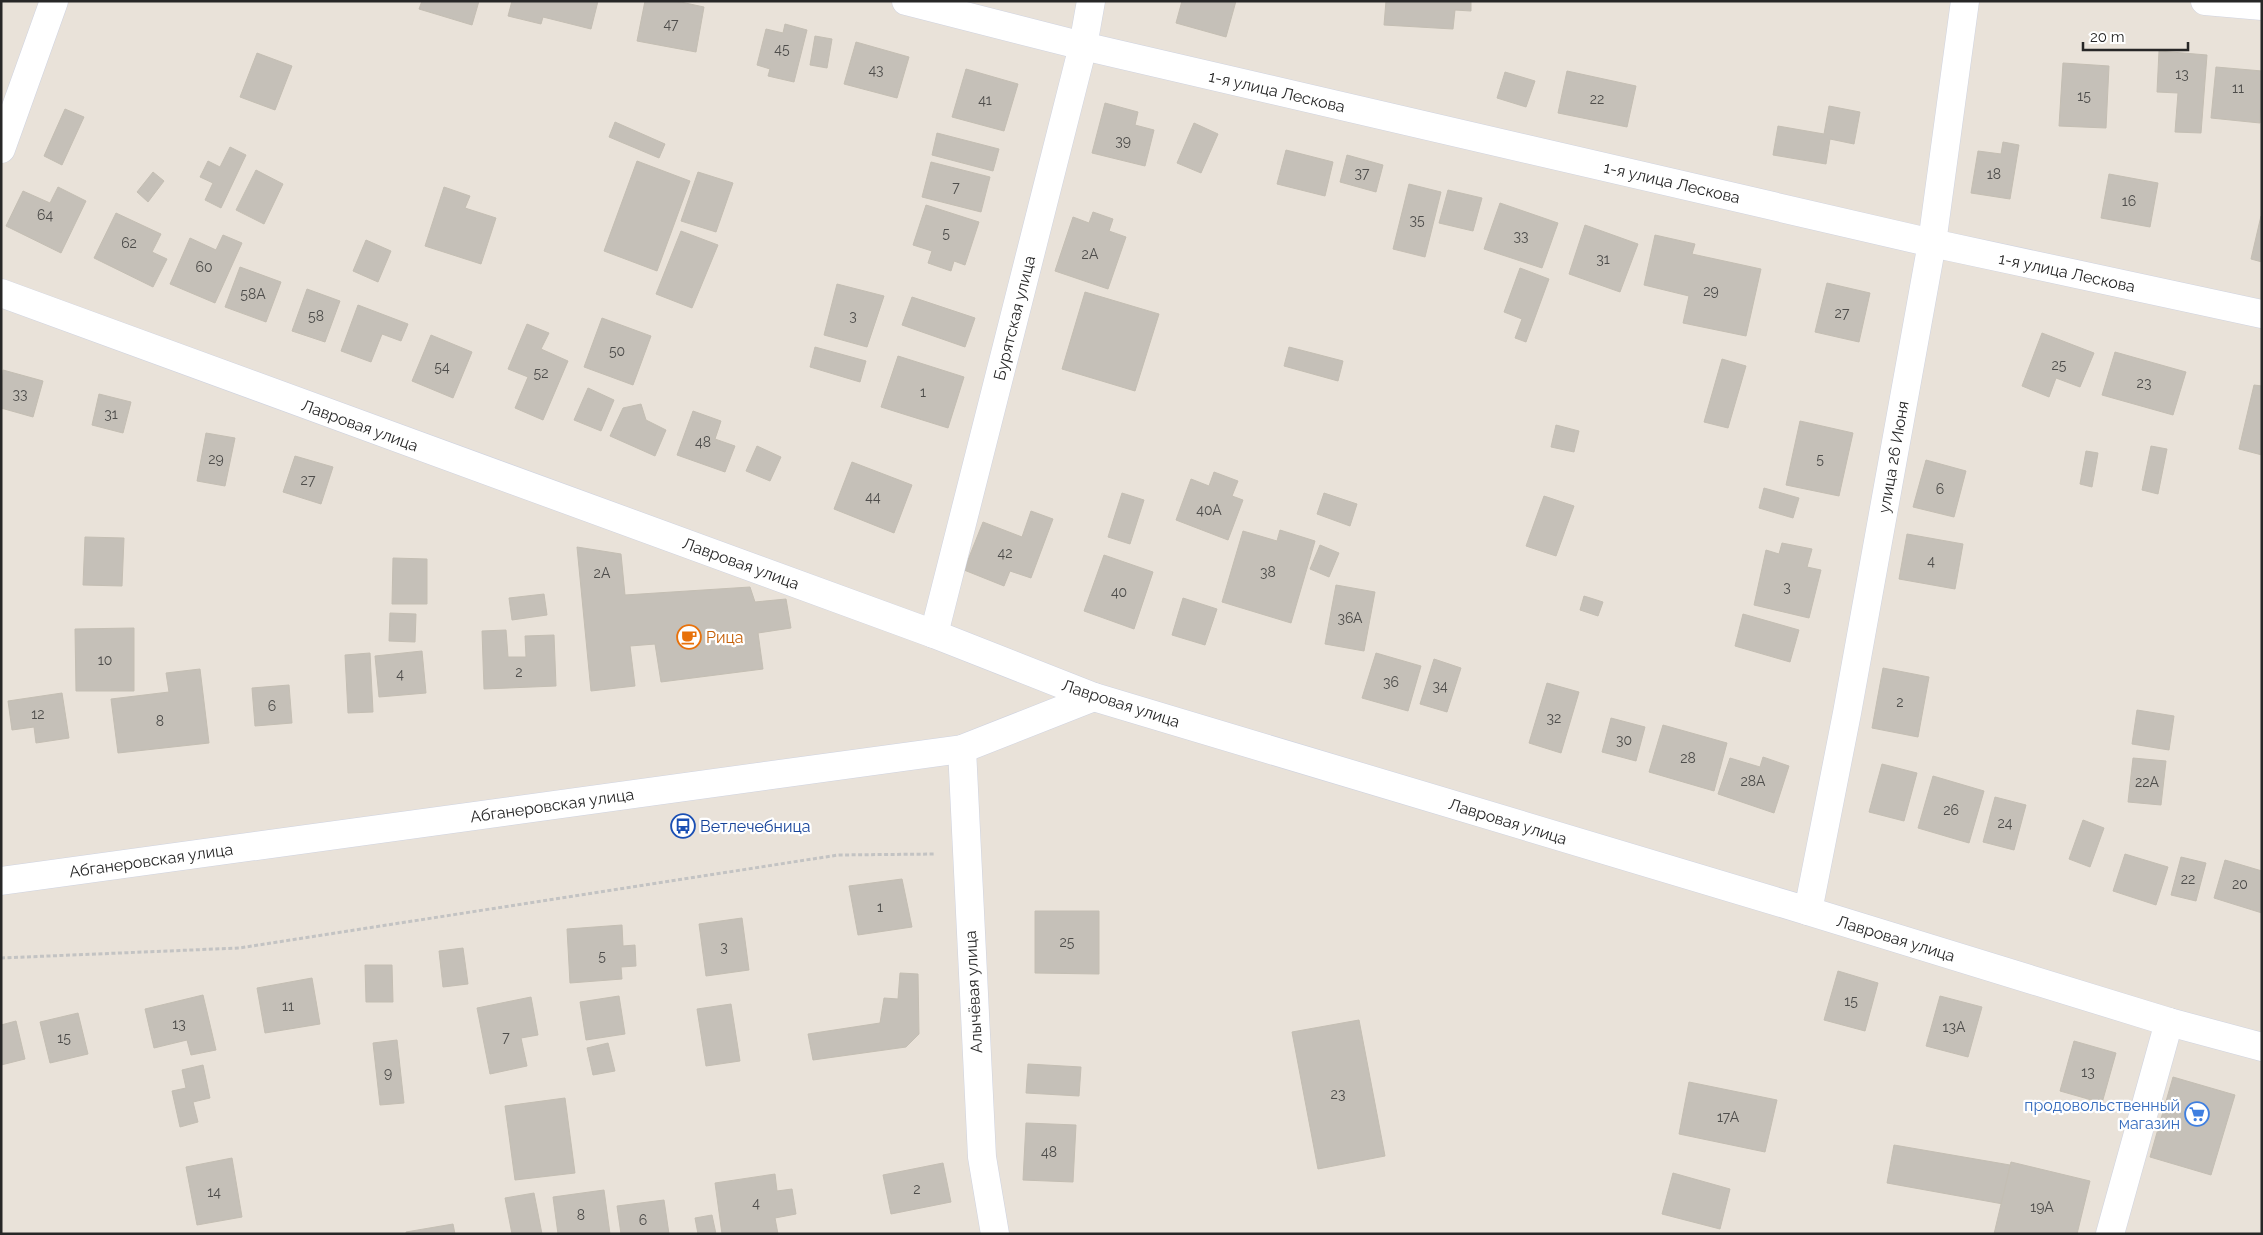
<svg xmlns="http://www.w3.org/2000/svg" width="2263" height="1235" viewBox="0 0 2263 1235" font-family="Raleway,sans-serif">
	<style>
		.building { fill: #c5c0b8; stroke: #c4beb3 }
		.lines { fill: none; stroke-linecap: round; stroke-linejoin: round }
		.minor-casing { stroke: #cfd3e0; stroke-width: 29 }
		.tertiary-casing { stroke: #cfd3e0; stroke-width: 29 }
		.path { stroke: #c3c3c3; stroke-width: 3; stroke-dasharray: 4 2.5; stroke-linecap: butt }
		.minor { stroke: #fff; stroke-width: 28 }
		.tertiary { stroke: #fff; stroke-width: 28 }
		.labels { text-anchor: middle; stroke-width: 4.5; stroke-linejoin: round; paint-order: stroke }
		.number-label { font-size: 14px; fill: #4e4d4b }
		.street-label { font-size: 16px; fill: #272727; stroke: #fff }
		.food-label { font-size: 16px; fill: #c56008; stroke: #fff; text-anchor: start }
		.transit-label { font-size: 16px; fill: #164399; stroke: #fff; text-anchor: start }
		.shop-label { font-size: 16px; fill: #366cbe; stroke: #fff; text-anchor: end }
	</style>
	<rect width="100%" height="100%" fill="#e9e2d9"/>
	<g class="building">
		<polygon points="422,1 479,1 472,25 419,9"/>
		<polygon points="512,1 598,1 591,29 543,17 541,24 508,16"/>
		<polygon points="645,1 676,1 704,7 696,52 637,41"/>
		<polygon points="1182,1 1236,1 1226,37 1176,23"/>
		<polygon points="1386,1 1471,1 1471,11 1455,10 1453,29 1384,25"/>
		<polygon points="785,24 807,30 794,82 768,76 770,69 757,65 766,29 783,33"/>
		<polygon points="815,36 832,39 827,68 810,65"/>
		<polygon points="856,42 909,57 897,98 844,84"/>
		<polygon points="2159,51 2207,55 2201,133 2175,132 2178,93 2157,92"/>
		<polygon points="257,53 292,66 275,110 240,97"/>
		<polygon points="2063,63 2109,66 2106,128 2059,126"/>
		<polygon points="2216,67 2262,71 2260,123 2211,118"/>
		<polygon points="966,69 1018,84 1004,131 952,117"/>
		<polygon points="1567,71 1636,86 1627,127 1558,113"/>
		<polygon points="1505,72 1535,81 1526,107 1497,98"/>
		<polygon points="1105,103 1138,112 1135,125 1154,130 1145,166 1092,153"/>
		<polygon points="1829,106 1860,112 1854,144 1830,139 1826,164 1773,155 1778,126 1824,134"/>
		<polygon points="65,109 84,117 62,165 44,156"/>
		<polygon points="615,122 665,144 659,158 609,137"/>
		<polygon points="1194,123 1218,134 1201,173 1177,163"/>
		<polygon points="937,133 999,149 993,171 932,155"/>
		<polygon points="2003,142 2019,145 2010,199 1971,193 1978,151 2001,154"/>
		<polygon points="230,147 246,155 221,208 205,200 213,183 200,177 208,161 220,167"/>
		<polygon points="1286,150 1333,162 1325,196 1277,184"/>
		<polygon points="1347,155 1383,165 1376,192 1340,182"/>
		<polygon points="637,161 690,181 657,271 604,251"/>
		<polygon points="931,162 990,177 981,212 922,197"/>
		<polygon points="256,170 283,184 264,224 236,210"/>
		<polygon points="153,172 164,181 148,202 137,192"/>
		<polygon points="698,172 733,183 716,232 681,221"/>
		<polygon points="2109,174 2158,183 2150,227 2101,218"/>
		<polygon points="1409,184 1441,192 1425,257 1393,249"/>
		<polygon points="58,187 86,201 61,253 6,226 23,191 50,203"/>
		<polygon points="444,187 470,196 465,208 496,218 481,264 425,246"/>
		<polygon points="1448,190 1482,198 1473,231 1439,223"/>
		<polygon points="1500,203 1558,223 1542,268 1484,249"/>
		<polygon points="926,205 979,222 965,265 954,261 951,271 928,263 932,251 913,245"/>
		<polygon points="1093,212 1113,219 1109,231 1126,237 1108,289 1055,271 1073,217 1089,223"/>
		<polygon points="116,213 161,234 152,252 167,259 153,287 94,258"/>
		<polygon points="2261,216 2262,216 2262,262 2251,259"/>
		<polygon points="1585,225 1638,244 1620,292 1569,274"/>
		<polygon points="681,231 718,245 692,308 656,294"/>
		<polygon points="223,235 242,243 215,303 170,284 190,238 216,250"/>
		<polygon points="1655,235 1695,244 1692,254 1761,269 1746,336 1683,323 1689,296 1644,285"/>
		<polygon points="366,240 391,251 378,282 353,271"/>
		<polygon points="240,267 281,282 266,322 225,307"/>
		<polygon points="1520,268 1549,279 1526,342 1515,338 1522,319 1504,312"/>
		<polygon points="1827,283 1870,293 1859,342 1815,332"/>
		<polygon points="837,284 884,296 867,347 824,335"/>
		<polygon points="307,289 340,301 325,342 292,331"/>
		<polygon points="1085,292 1159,314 1135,391 1062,369"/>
		<polygon points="912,297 975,318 965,347 902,325"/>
		<polygon points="358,305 408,324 401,341 382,334 371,362 341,351"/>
		<polygon points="602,318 651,336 633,385 584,367"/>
		<polygon points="527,324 549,333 541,349 568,361 543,420 515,408 528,377 508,369"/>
		<polygon points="2042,333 2094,353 2080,387 2056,378 2049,397 2022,386"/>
		<polygon points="431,335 472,352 453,398 412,381"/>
		<polygon points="815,347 866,361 860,382 810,367"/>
		<polygon points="1289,347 1343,361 1338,381 1284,366"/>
		<polygon points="2115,352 2186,372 2173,415 2102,395"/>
		<polygon points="898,356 964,377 948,428 881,407"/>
		<polygon points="1722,359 1746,366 1728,428 1704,422"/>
		<polygon points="3,370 43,381 33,417 1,408"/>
		<polygon points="2254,385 2262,386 2262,455 2239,449"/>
		<polygon points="588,388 614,400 601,431 574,420"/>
		<polygon points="99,394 131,402 123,433 92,425"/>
		<polygon points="641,404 646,420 666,430 655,456 610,436 623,408"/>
		<polygon points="693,411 721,421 715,439 735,446 725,472 677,455"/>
		<polygon points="1800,421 1853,433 1839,496 1786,485"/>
		<polygon points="1556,425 1579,431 1574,452 1551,447"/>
		<polygon points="206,433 235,438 225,486 197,481"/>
		<polygon points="757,446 781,457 770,481 746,471"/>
		<polygon points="2151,446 2167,449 2158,494 2142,490"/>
		<polygon points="2086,451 2098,453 2092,487 2080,484"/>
		<polygon points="295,456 333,467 321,504 283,492"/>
		<polygon points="1926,460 1966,471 1954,517 1913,507"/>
		<polygon points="852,462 912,485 894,533 834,509"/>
		<polygon points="1214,472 1238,481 1232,496 1243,500 1228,540 1176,520 1191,479 1209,486"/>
		<polygon points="1764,488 1799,498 1793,518 1759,508"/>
		<polygon points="1122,493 1144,500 1130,544 1108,537"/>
		<polygon points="1324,493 1357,504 1350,526 1317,514"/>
		<polygon points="1544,496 1574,506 1556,556 1526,546"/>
		<polygon points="1031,511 1053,519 1031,578 1010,571 1004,586 964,570 983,522 1022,537"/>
		<polygon points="1280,530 1315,541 1291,623 1222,602 1243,531 1277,541"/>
		<polygon points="1907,534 1963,544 1955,589 1899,579"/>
		<polygon points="85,537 124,538 122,586 83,585"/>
		<polygon points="1782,543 1812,549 1807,567 1821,570 1809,618 1754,605 1766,550 1779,554"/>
		<polygon points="1320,545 1339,553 1329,577 1310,569"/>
		<polygon points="577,547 621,554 625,595 750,587 755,602 786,599 791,628 758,633 763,669 661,682 655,644 630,646 635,686 591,691"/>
		<polygon points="1104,555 1153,572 1134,629 1084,611"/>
		<polygon points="393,558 427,559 427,604 392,604"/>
		<polygon points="1336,585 1375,592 1364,651 1325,644"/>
		<polygon points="544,594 547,615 512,620 509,598"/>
		<polygon points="1584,596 1603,602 1598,616 1580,610"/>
		<polygon points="1183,598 1217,609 1205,645 1172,635"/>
		<polygon points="390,613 416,614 415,642 389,641"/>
		<polygon points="1743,614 1799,630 1790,662 1735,646"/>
		<polygon points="134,628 134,691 76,691 75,629"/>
		<polygon points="506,630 508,657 526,657 525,636 554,635 556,686 484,689 482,631"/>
		<polygon points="422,651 426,693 379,697 375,656"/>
		<polygon points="370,653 373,712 348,713 345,655"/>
		<polygon points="1376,653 1421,666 1408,711 1362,698"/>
		<polygon points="1434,659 1461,668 1447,712 1420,704"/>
		<polygon points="1883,668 1929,677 1918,737 1872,728"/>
		<polygon points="200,669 209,743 118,753 111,699 169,692 166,673"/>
		<polygon points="1547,683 1579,692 1561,753 1529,743"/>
		<polygon points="289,685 292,723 255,726 252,688"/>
		<polygon points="62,693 69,738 36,743 34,727 12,730 8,701"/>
		<polygon points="2137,710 2174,716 2169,750 2132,744"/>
		<polygon points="1611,718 1645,727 1636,761 1602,752"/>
		<polygon points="1663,725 1727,743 1714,791 1649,772"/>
		<polygon points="1763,757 1789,766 1774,813 1718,794 1730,758 1760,767"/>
		<polygon points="2133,758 2166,761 2161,805 2128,802"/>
		<polygon points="1882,764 1917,773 1904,821 1869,812"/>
		<polygon points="1933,776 1984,791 1969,843 1918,828"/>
		<polygon points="1995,797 2026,805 2014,850 1983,842"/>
		<polygon points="2083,820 2104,828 2090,867 2069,859"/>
		<polygon points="2125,854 2168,867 2156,905 2113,891"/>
		<polygon points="2181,857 2206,863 2196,901 2171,895"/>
		<polygon points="2225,860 2262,871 2262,913 2214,898"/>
		<polygon points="902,879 912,927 858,935 849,886"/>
		<polygon points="1035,911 1099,911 1099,974 1035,973"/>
		<polygon points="742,918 749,970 706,976 699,924"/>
		<polygon points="622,925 623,946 635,945 636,966 621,967 622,979 570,983 567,929"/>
		<polygon points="463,948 468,984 443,987 439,951"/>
		<polygon points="365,965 392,965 393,1002 366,1002"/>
		<polygon points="1838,971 1878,983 1865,1031 1824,1020"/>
		<polygon points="900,973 918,974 919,1034 906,1047 813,1060 808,1034 880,1023 884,998 898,999"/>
		<polygon points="312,978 320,1024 265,1033 257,988"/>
		<polygon points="203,995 216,1050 191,1055 187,1040 154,1048 145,1009"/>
		<polygon points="619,996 625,1034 586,1040 580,1002"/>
		<polygon points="1940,996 1982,1007 1968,1057 1926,1046"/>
		<polygon points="531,997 538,1035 521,1038 527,1066 490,1074 477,1008"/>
		<polygon points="731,1004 740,1061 706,1066 697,1009"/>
		<polygon points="78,1013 88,1054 50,1063 40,1022"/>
		<polygon points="1359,1020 1385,1156 1318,1169 1292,1032"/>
		<polygon points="16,1021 25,1059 1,1065 1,1025"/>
		<polygon points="397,1040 404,1103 380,1105 373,1043"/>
		<polygon points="2074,1041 2116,1053 2102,1103 2060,1091"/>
		<polygon points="608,1043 615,1071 593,1075 587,1048"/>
		<polygon points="1028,1064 1081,1067 1079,1096 1026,1093"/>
		<polygon points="203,1065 210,1098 193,1102 198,1122 180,1127 172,1091 186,1088 182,1070"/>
		<polygon points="2173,1077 2235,1095 2211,1175 2150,1157"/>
		<polygon points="1689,1082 1777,1100 1765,1152 1679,1134"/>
		<polygon points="565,1098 575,1173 515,1180 505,1106"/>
		<polygon points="1026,1123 1076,1125 1073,1182 1023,1180"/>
		<polygon points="1894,1145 2010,1165 2003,1204 1887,1183"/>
		<polygon points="232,1158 242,1217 197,1225 186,1167"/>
		<polygon points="2011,1162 2090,1181 2077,1234 1994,1234"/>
		<polygon points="943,1163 951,1202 891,1214 883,1175"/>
		<polygon points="1673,1173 1730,1189 1720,1229 1662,1214"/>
		<polygon points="775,1174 777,1191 792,1189 796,1214 775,1218 778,1234 722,1234 715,1183"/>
		<polygon points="604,1190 610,1234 558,1234 553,1197"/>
		<polygon points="534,1193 542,1234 512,1234 505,1198"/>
		<polygon points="664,1200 669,1234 621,1234 617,1206"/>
		<polygon points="712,1215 716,1234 698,1234 695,1218"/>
		<polygon points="453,1224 455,1234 406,1234 406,1232"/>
	</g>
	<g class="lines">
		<g class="minor-casing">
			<g id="minor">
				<polyline points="906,1 1083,46 1932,243 2262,314"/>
				<polyline points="2205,1 2262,6"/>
				<polyline points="1,149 54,1"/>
				<polyline points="934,634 1083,46 1091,1"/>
				<polyline points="962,749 982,1157 995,1234"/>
				<polyline points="1808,911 1847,713 1932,243 1965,1"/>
				<polyline points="2110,1234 2169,1022"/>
			</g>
		</g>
		<g class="tertiary-casing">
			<g id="tertiary">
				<polyline points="1,293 934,634 1094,697 1808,911 2169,1022 2262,1047"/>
				<polyline points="1,881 962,749 1094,697"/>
			</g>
		</g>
		<polyline class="path" points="1,958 239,948 838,855 936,854"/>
		<use href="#minor" class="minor"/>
		<use href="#tertiary" class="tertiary"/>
	</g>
	<defs>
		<g id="cafe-ring" transform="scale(1.25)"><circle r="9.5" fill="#fff" stroke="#e8710a" stroke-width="1.5"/><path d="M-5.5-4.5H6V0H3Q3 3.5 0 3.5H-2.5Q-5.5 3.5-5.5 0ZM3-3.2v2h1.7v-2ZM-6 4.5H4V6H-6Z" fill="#e8710a"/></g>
		<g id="bus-ring" transform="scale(1.25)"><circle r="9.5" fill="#fff" stroke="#1a4fb4" stroke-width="1.5"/><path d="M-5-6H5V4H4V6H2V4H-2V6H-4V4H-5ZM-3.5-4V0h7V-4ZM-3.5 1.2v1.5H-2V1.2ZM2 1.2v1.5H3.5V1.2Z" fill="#1a4fb4"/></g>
		<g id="supermarket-ring" transform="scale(1.25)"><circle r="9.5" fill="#fff" stroke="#3f7fe0" stroke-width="1.5"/><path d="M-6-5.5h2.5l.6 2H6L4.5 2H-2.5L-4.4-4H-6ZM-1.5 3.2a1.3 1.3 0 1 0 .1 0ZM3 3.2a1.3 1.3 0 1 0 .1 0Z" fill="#3f7fe0"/></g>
	</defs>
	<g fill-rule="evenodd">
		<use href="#cafe-ring" x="689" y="637"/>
		<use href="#bus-ring" x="683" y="826"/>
		<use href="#supermarket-ring" x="2197" y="1114"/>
	</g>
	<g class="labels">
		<g class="number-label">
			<text x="671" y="29">47</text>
			<text x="782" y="54">45</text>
			<text x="876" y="75">43</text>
			<text x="2182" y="79">13</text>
			<text x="2238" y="93">11</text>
			<text x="2084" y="101">15</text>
			<text x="1597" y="104">22</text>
			<text x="985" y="105">41</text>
			<text x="1123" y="146">39</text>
			<text x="1362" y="178">37</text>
			<text x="1994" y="179">18</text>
			<text x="956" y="192">7</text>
			<text x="2129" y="206">16</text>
			<text x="45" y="220">64</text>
			<text x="1417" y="225">35</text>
			<text x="946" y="238">5</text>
			<text x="1521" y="241">33</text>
			<text x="129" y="248">62</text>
			<text x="1090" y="259">2А</text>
			<text x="1603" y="264">31</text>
			<text x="204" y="272">60</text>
			<text x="1711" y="296">29</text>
			<text x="253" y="299">58А</text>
			<text x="1842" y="318">27</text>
			<text x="316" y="321">58</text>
			<text x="853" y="321">3</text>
			<text x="617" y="356">50</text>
			<text x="2059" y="370">25</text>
			<text x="442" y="372">54</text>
			<text x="541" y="378">52</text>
			<text x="2144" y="388">23</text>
			<text x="923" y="397">1</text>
			<text x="20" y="399">33</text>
			<text x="111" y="419">31</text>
			<text x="703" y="447">48</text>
			<text x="216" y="464">29</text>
			<text x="1820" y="464">5</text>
			<text x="308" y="485">27</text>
			<text x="1940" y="494">6</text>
			<text x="873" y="502">44</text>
			<text x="1209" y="515">40А</text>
			<text x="1005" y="558">42</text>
			<text x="1931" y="566">4</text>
			<text x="1268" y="577">38</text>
			<text x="602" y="578">2А</text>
			<text x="1787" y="592">3</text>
			<text x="1119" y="597">40</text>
			<text x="1350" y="623">36А</text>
			<text x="105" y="665">10</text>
			<text x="519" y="677">2</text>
			<text x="400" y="679">4</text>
			<text x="1391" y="687">36</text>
			<text x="1440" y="691">34</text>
			<text x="1900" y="707">2</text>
			<text x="272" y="711">6</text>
			<text x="38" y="719">12</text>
			<text x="1554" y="723">32</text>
			<text x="160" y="726">8</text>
			<text x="1624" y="745">30</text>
			<text x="1688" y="763">28</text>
			<text x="1753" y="786">28А</text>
			<text x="2147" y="787">22А</text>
			<text x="1951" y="815">26</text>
			<text x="2005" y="828">24</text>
			<text x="2188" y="884">22</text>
			<text x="2240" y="889">20</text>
			<text x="880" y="912">1</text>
			<text x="1067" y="947">25</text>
			<text x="724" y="952">3</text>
			<text x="602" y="961">5</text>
			<text x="1851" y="1006">15</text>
			<text x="288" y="1011">11</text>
			<text x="179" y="1029">13</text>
			<text x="1954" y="1032">13А</text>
			<text x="506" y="1042">7</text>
			<text x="64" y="1043">15</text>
			<text x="2088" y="1077">13</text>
			<text x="388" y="1078">9</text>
			<text x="1338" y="1099">23</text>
			<text x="1728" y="1122">17А</text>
			<text x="1049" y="1157">48</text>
			<text x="917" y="1194">2</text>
			<text x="214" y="1197">14</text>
			<text x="756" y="1208">4</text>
			<text x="2042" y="1212">19А</text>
			<text x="581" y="1220">8</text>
			<text x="643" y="1225">6</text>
		</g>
		<g class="street-label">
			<text transform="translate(1277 91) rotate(13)" y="6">1-я улица Лескова</text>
			<text transform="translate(1672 182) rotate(13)" y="6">1-я улица Лескова</text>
			<text transform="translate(2067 272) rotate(12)" y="6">1-я улица Лескова</text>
			<text transform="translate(1014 318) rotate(-76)" y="6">Бурятская улица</text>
			<text transform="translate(360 425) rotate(20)" y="6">Лавровая улица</text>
			<text transform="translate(1893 457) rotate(-80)" y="6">улица 26 Июня</text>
			<text transform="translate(741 563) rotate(20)" y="6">Лавровая улица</text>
			<text transform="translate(1121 703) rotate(18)" y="6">Лавровая улица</text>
			<text transform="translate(552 805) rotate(-8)" y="6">Абганеровская улица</text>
			<text transform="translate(1508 821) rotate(17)" y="6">Лавровая улица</text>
			<text transform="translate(151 860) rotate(-8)" y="6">Абганеровская улица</text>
			<text transform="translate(1896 938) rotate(17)" y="6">Лавровая улица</text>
			<text transform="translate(973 992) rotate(-93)" y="6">Алычёвая улица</text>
		</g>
		<g class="food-label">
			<text x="706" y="643">Рица</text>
		</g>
		<g class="transit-label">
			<text x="700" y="832">Ветлечебница</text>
		</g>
		<g class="shop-label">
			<text x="2180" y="1111">продовольственный<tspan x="2180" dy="18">магазин</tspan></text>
		</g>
	</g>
	<rect width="2263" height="1235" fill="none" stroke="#272727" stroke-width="5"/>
	<path d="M2083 42v8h105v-8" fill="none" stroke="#272727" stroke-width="2.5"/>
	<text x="2090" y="42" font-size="15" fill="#272727" stroke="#ffffff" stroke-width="4" paint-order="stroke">20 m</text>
</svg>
